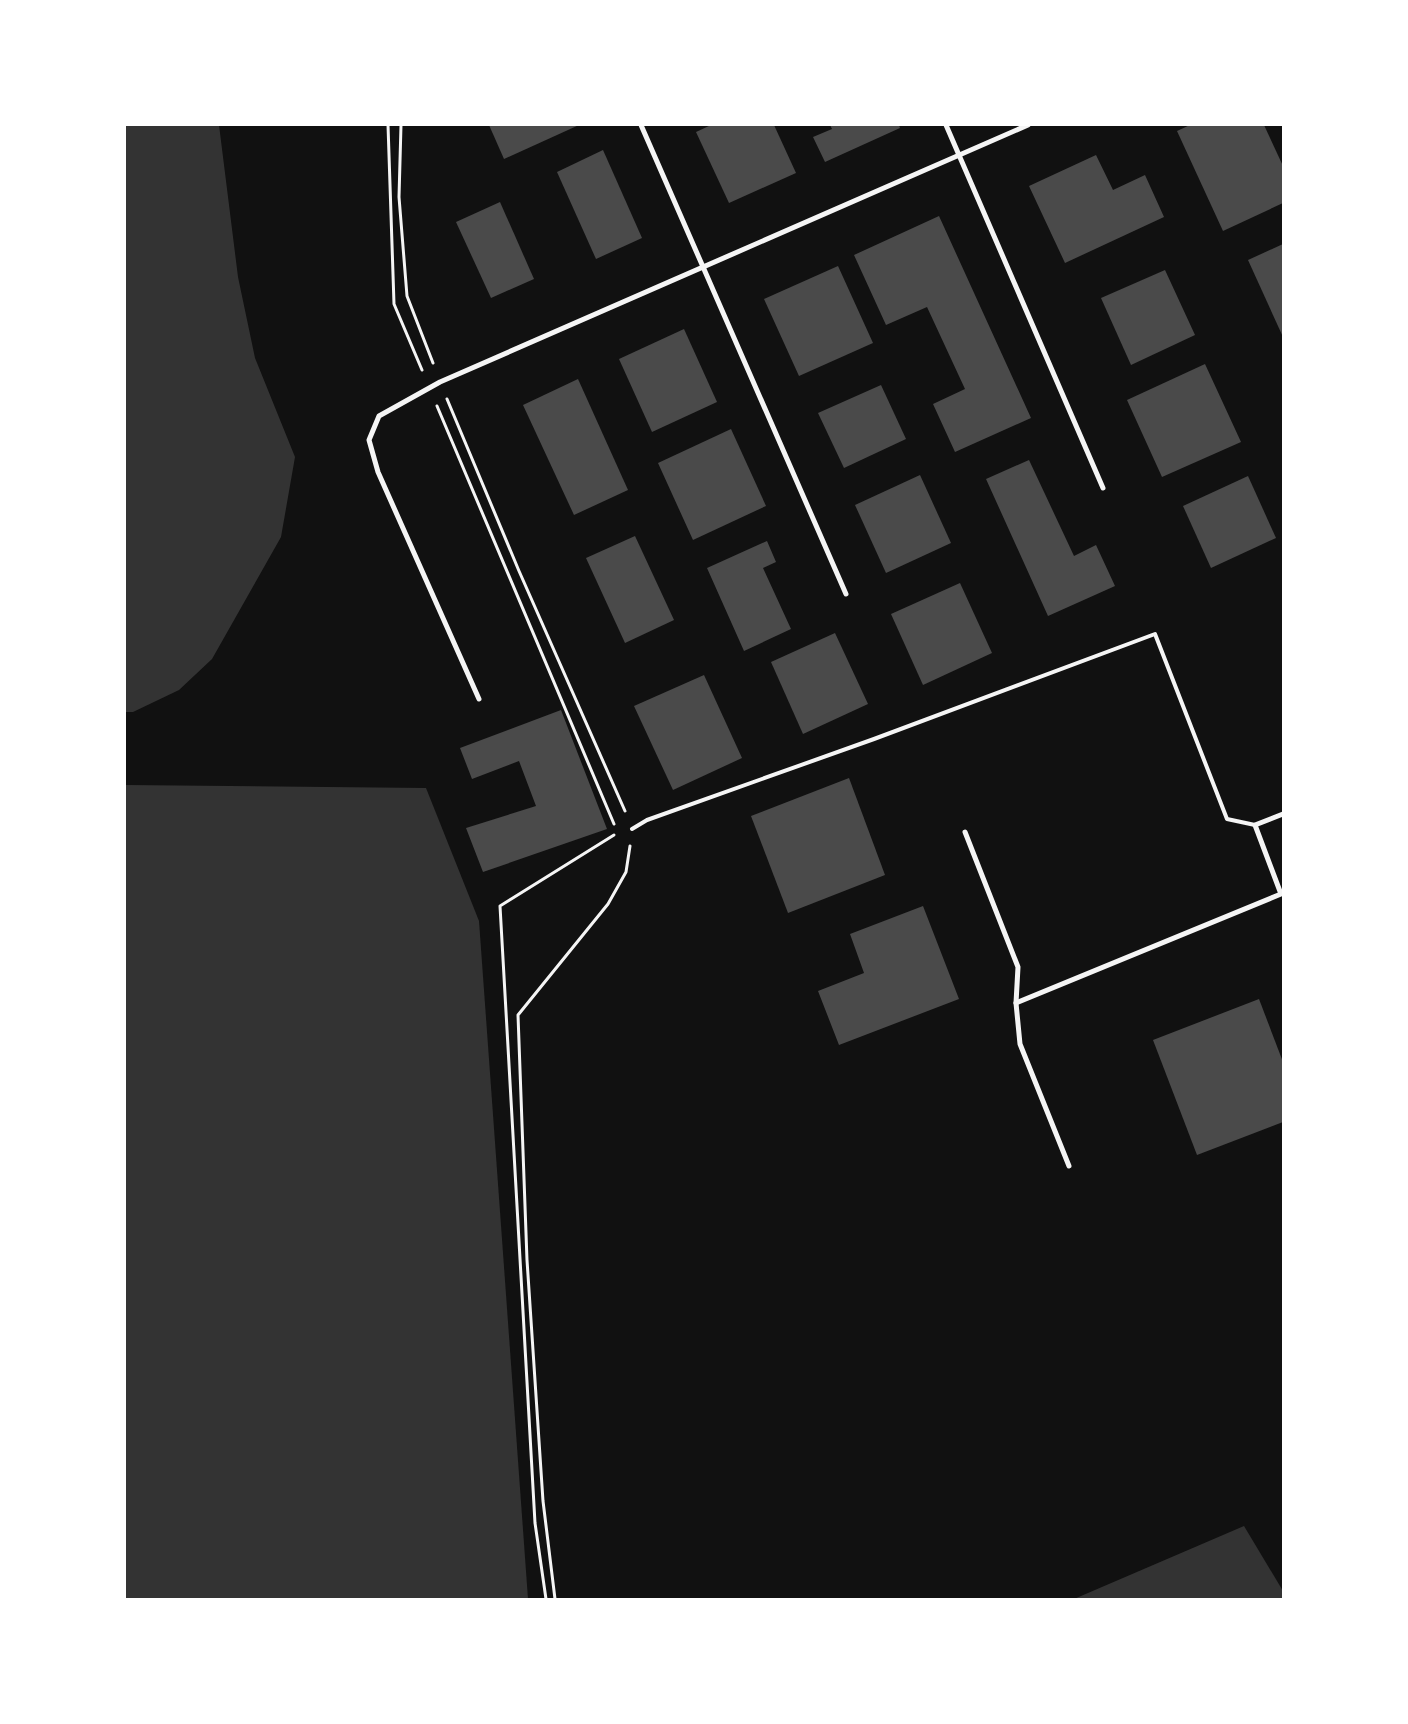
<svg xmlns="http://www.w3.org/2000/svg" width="1408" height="1724" viewBox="0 0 1408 1724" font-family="'Public Sans',sans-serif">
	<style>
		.water { fill: #333 }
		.building { fill: #4a4a4a }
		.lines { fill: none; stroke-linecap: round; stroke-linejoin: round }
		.path { stroke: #f5f5f5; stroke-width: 3 }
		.service { stroke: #f5f5f5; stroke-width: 4 }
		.minor { stroke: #f5f5f5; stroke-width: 5 }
	</style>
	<rect width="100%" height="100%" fill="#111"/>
	<g class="water">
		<polygon points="125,125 219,125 238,277 255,358 295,457 281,537 212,659 179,690 133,712 125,712"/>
		<polygon points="125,785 426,788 479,921 528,1599 125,1599"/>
		<polygon points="1244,1526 1283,1591 1283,1599 1074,1599"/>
	</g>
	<g class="building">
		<polygon points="489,125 579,125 504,159"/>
		<polygon points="711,125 774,125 796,173 729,203 696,132"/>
		<polygon points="830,125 899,125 900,128 825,162 813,137 832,129"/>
		<polygon points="1190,125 1264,125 1283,166 1283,203 1223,231 1177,131"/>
		<polygon points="603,150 642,238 596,259 557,172"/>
		<polygon points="1096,155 1113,190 1145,175 1164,217 1065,263 1029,186"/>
		<polygon points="500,202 534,279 491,298 456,222"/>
		<polygon points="939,216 1031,418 955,452 933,404 965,389 927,307 886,325 854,255"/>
		<polygon points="1283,244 1283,337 1248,260"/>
		<polygon points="838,266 873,343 799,376 764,299"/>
		<polygon points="1165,270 1195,335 1131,365 1101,298"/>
		<polygon points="684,329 717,402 652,432 619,359"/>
		<polygon points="1205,364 1241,442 1162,477 1127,400"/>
		<polygon points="578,379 628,490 574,515 523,405"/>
		<polygon points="881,385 906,439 844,468 818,413"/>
		<polygon points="731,429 766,506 693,540 658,463"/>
		<polygon points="1029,460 1074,556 1096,545 1115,586 1048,616 986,479"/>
		<polygon points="920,475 951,543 886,573 855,505"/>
		<polygon points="1248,476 1276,538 1211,568 1183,506"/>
		<polygon points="635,536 674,620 625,643 586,558"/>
		<polygon points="767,541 776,562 763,568 791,629 744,651 707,568"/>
		<polygon points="960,583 992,653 923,685 891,614"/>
		<polygon points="835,633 868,704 803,734 771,662"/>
		<polygon points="704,675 742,758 673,790 634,706"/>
		<polygon points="561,710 607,829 483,872 466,828 536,806 519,761 472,779 460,748"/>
		<polygon points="849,778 885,875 788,913 751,816"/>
		<polygon points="923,906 959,999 839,1045 818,991 864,973 850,934"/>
		<polygon points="1259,999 1283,1062 1283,1122 1197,1155 1153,1040"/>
	</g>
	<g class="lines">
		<g class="path">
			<polyline points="388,125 394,304 422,370"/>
			<polyline points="401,125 399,197 407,296 433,363"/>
			<polyline points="447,399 519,571 625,811"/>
			<polyline points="437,406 614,824"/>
			<polyline points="546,1599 535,1523 500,906 614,835"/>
			<polyline points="555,1599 543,1501 527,1260 518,1015 608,904 626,872 630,846"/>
		</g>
		<polyline class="service" points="632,829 647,820 874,739 1155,634 1227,819 1255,825"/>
		<g class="minor">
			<polyline points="641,125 846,594"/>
			<polyline points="946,125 1103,488"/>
			<polyline points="479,699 378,472 369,440 379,416 440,382 1028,125"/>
			<polyline points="965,832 1018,967 1016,1003 1020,1044 1069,1166"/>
			<polyline points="1016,1003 1281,894 1255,825 1283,814"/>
		</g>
	</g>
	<rect width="1408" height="1724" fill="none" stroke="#ffffff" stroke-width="252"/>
</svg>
